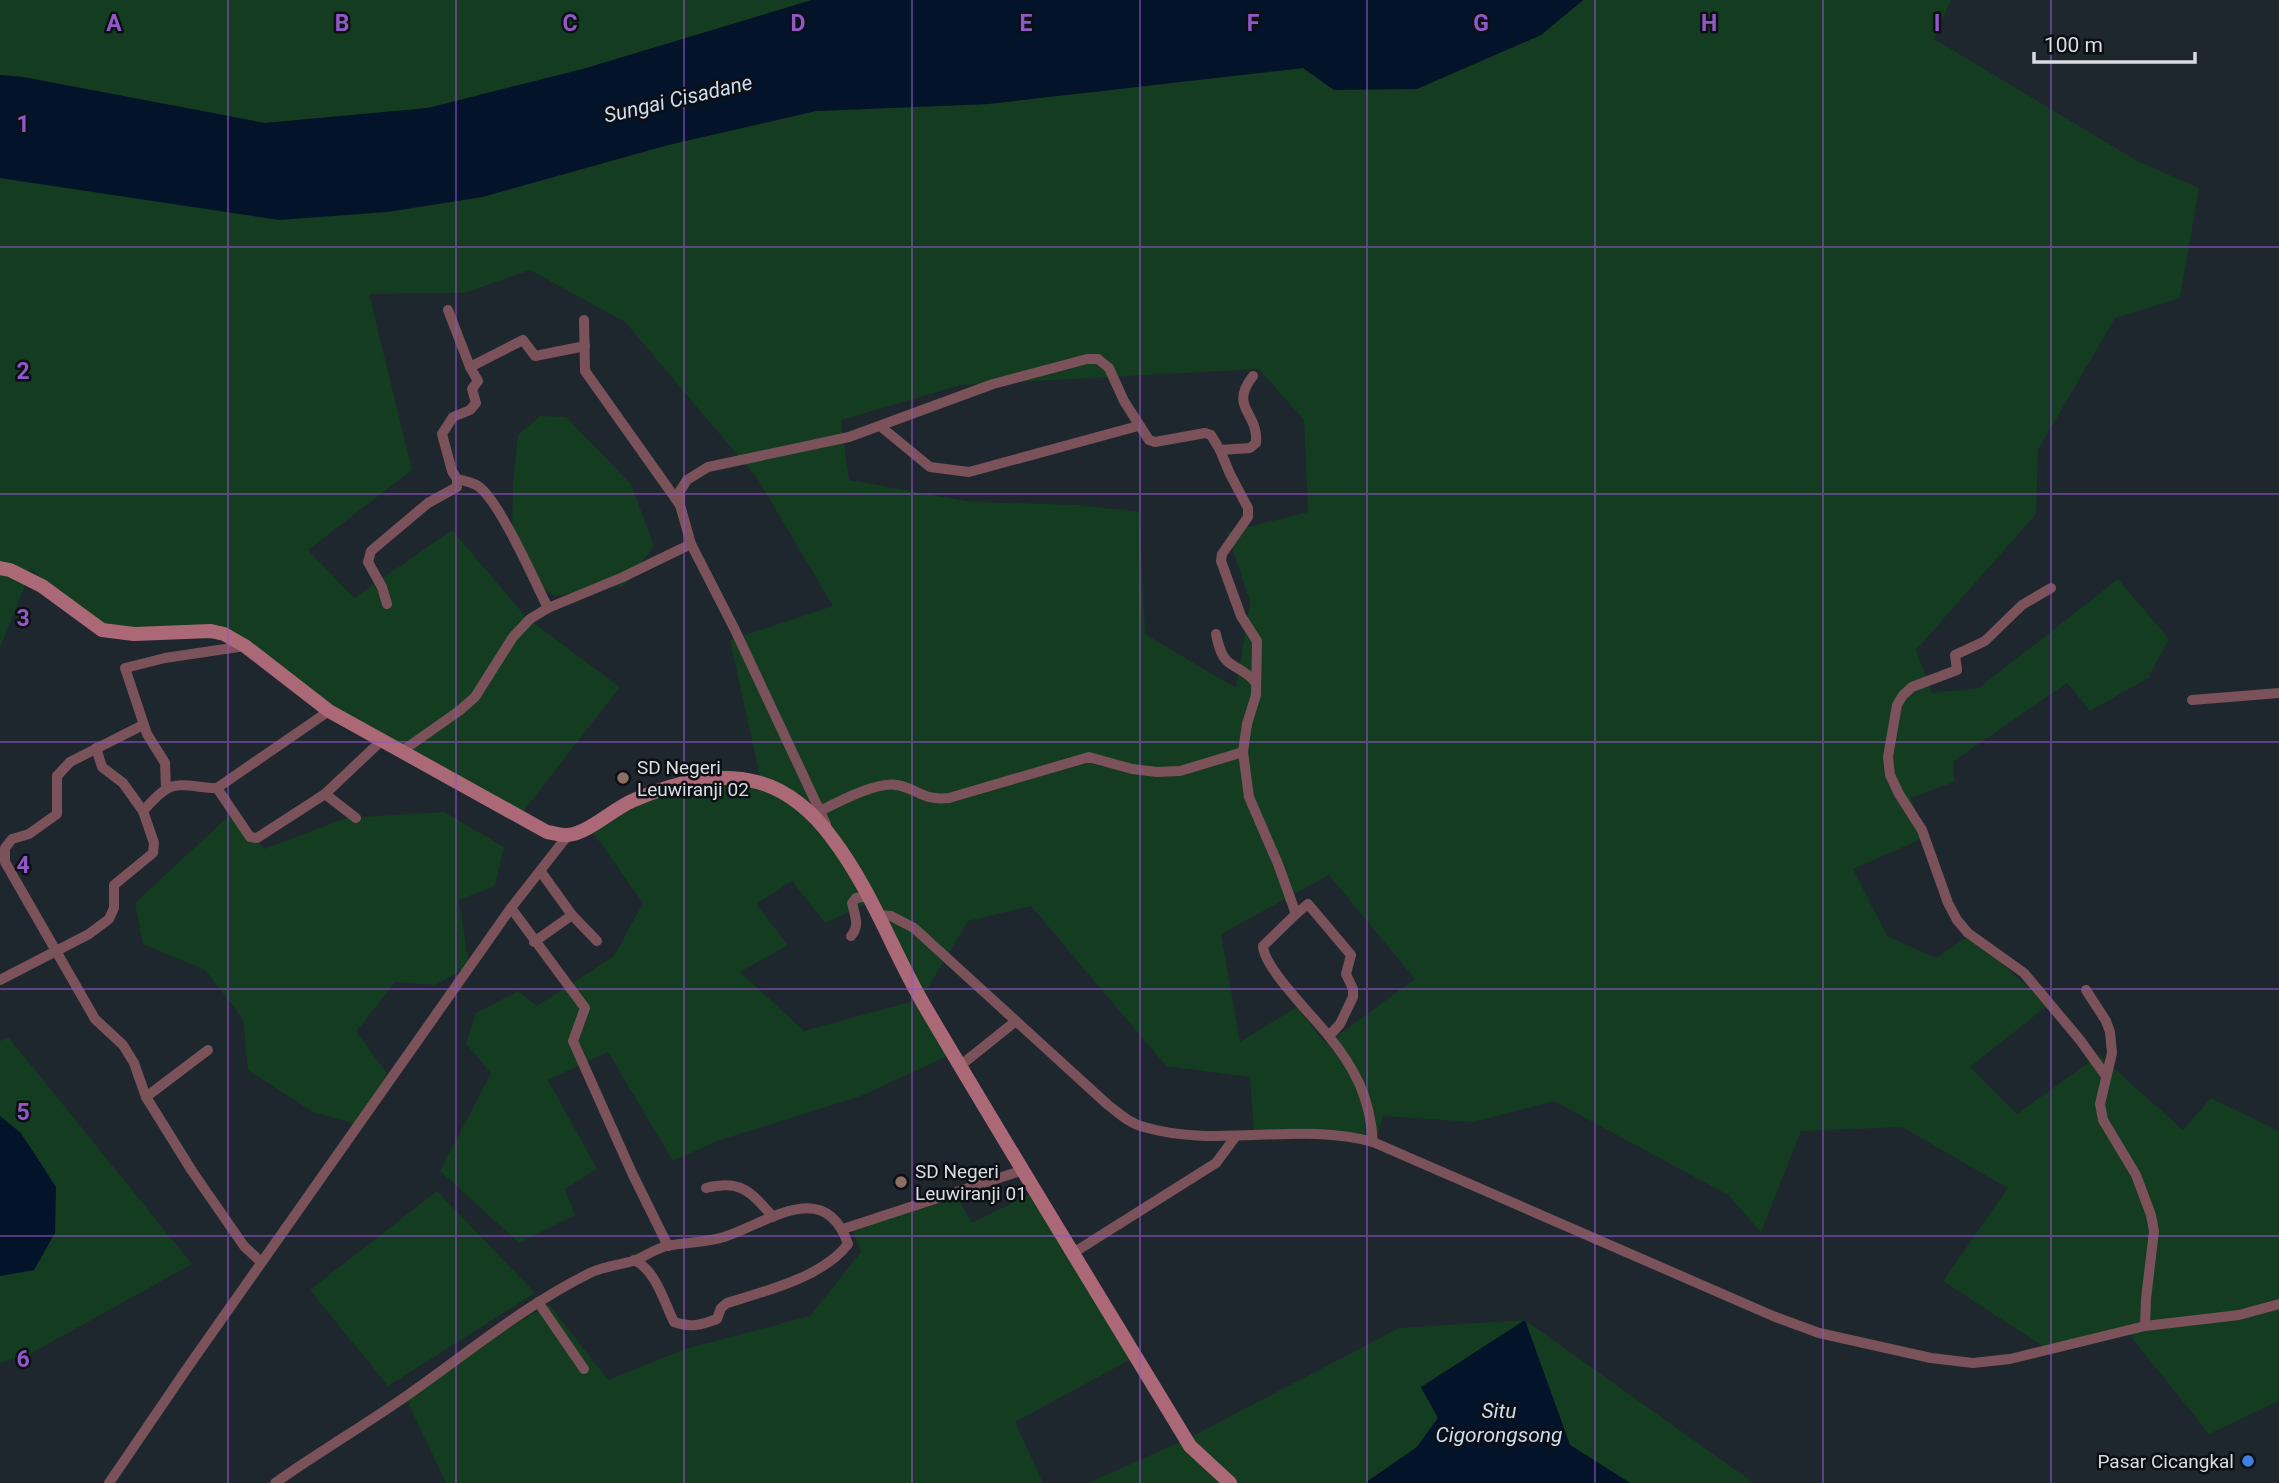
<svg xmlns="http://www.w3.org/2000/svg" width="2279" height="1483" viewBox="0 0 2279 1483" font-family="Roboto,sans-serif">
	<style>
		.green { fill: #133c20; fill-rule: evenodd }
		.water { fill: #03142a }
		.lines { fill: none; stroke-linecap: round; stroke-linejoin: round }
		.minor { stroke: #7b515a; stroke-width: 10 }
		.secondary { stroke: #ab6977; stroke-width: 14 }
		.grid { fill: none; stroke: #9258c8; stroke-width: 2; stroke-opacity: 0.55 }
		.education-dot { fill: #8d6e63; stroke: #0c0f13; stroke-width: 2.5 }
		.shop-dot { fill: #3f7fe0; stroke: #0c0f13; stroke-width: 2.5 }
		.labels { text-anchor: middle; stroke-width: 5; stroke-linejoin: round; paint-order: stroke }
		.poi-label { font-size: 19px; fill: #d9dde3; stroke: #0c0f13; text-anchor: start }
		.water-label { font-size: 21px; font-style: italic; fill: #cddcf0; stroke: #0c0f13 }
		.grid-label { font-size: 23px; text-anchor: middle; font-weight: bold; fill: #9258c8; stroke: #0c0f13; stroke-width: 5; stroke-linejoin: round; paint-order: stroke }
	</style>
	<rect width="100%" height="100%" fill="#1f272e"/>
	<g class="green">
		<polygon points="0,0 812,0 583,69 428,108 265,123 23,77 0,75"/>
		<path d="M 1583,0 L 1951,0 L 1934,39 L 2137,161 L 2199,188 L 2180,298 L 2115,318 L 2038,450 L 2036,514 L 1916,650 L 1932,693 L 1979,688 L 2118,579 L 2169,639 L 2148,678 L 2090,711 L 2067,683 L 1954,761 L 1954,782 L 1911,798 L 1926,837 L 1853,869 L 1887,936 L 1936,958 L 1970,935 L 2048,1005 L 1970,1067 L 2017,1114 L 2099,1055 L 2183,1130 L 2211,1098 L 2279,1131 L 2279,1401 L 2209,1434 L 2124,1328 L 2044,1347 L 1943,1281 L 2008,1188 L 1902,1127 L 1801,1131 L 1761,1232 L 1728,1195 L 1554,1101 L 1474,1122 L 1383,1116 L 1375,1145 L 1254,1132 L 1250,1077 L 1166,1066 L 1031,906 L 968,921 L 921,999 L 954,1053 L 861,1096 L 717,1141 L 673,1161 L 608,1052 L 548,1080 L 597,1169 L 565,1189 L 575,1215 L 519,1243 L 440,1171 L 491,1073 L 466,1044 L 476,1013 L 518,991 L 537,1006 L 614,956 L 643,903 L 587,824 L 676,779 L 725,770 L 760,776 L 730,640 L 833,606 L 757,478 L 625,322 L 530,270 L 464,293 L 369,294 L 412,470 L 308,550 L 354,598 L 452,530 L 527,618 L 620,687 L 522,813 L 347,718 L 229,634 L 140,638 L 101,622 L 31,570 L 0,648 L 0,178 L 170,203 L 387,212 L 482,197 L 668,145 L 816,111 L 988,104 L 1303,68 L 1334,90 L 1541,35 ZM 1259,369 L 1304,420 L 1308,512 L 1227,532 L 1250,601 L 1236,688 L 1145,634 L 1139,512 L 1079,505 L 971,502 L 849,480 L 841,420 L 961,385 ZM 1329,875 L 1415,979 L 1326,1044 L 1297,1007 L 1240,1042 L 1221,934 ZM 792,881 L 825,923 L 876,899 L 921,999 L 804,1031 L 740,972 L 788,945 L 756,904 Z"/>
		<polygon points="540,416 566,417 631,484 654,546 624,586 554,596 526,577 512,532 513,481 518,435"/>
		<polygon points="444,812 504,847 495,886 459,900 469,966 435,985 395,982 356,1032 387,1073 360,1125 313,1112 248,1070 243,1019 205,970 143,944 135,903 232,813 264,849 346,818"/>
		<polygon points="9,1038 192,1264 28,1355 0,1363 0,1041"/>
		<polygon points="437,1191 535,1293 388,1386 310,1290"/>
		<polygon points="954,1191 972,1223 1036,1191 1137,1356 1015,1422 1043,1483 446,1483 403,1392 549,1304 608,1380 685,1349 810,1316 861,1252 851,1227"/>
		<polygon points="1525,1320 1754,1483 1630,1483 1570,1445 1524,1321 1421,1388 1438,1417 1417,1447 1365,1483 1088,1483 1187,1439 1399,1328"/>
	</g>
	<g class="water">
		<polygon points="812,0 1583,0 1541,35 1417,89 1334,90 1303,68 988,104 816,111 668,145 482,197 387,212 279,220 0,178 0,75 23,77 265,123 428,108 583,69"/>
		<polygon points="0,1116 21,1133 56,1187 55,1233 34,1270 0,1276"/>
		<polygon points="1525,1320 1570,1445 1630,1483 1365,1483 1417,1447 1438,1418 1421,1387"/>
	</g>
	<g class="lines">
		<g class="minor">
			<polyline points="448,310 470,367 523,340 535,356 585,346"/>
			<polyline points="584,320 585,371 680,505 691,544 735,630 826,824"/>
			<polyline points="880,426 930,467 969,472 1138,426"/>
			<path d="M 1220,450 L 1250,448 L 1256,443 C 1259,412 1228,408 1253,376"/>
			<path d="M 457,479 C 464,481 472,482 478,486 C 499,500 535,582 548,608"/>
			<path d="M 680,505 L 680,491 L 687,480 L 708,467 L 849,437 L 993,384 L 1087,359 L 1098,359 L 1109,368 L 1124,401 L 1149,440 L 1155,442 L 1205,433 L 1211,435 L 1220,450 L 1230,474 L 1248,508 L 1248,517 L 1222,554 L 1221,561 L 1241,616 L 1257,641 L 1256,695 L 1247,724 L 1243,752 L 1249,797 L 1278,864 L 1296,914 L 1263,946 C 1264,968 1312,1015 1327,1034 C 1355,1068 1370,1097 1373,1142"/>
			<polyline points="2051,588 2022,605 1985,641 1955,655 1957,670 1912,687 1903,695 1897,705 1888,757 1890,775 1899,794 1922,830 1948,903 1957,920 1968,933 2024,973 2080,1040 2106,1076"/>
			<polyline points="387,604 382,587 368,562 371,551 428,503 457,487 457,479 452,471 442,434 453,417 470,410 476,403 472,389 478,381 470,367"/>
			<path d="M 1216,634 C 1218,643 1220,654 1227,661 C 1236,669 1248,672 1255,682"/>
			<polyline points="2192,700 2279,693"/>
			<polyline points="143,725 70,762 57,776 57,814 29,834 12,839 5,848 5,862 95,1019 123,1045 134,1063 146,1097 192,1171 244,1246 261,1262"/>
			<polyline points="96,748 102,767 123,783 143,811"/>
			<polyline points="402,751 459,711 475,697 513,637 530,619 548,608 623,577 691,544"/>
			<polyline points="166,788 165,763 147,734 125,668 165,658 245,646"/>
			<polyline points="217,788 250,837 257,838 325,794"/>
			<path d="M 820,811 C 838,802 877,781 897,785 C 919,789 922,801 949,798 L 1089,757 L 1132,769 L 1157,772 L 1180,771 L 1243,752"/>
			<polyline points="356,818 325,794 381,741"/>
			<polyline points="541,872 572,915 597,941"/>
			<polyline points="511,908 585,1008 573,1041 632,1173 668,1246"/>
			<polyline points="1296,914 1308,904 1351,955 1346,974 1353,989 1353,997 1340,1024 1329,1036"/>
			<path d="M 879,915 L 891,916 L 914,928 L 1108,1105 C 1119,1113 1130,1124 1144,1127 C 1217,1149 1300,1121 1373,1142 L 1773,1316 L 1819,1333 L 1931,1358 L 1973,1363 L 2010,1359 L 2145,1326 L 2239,1315 L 2279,1304"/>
			<path d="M 851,936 C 860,926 855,916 852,903 L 856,898 L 869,896"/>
			<polyline points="534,942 572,915"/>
			<path d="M 0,980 L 89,934 L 109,919 L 114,908 L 114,885 L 153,853 L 154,843 L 143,811 C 150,804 157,795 165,790 C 179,780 201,789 217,788 L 329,711"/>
			<polyline points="2086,990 2106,1021 2110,1032 2112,1053 2100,1104 2103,1120 2136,1175 2151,1215 2154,1231 2146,1299 2145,1326"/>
			<polyline points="961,1065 1016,1021"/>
			<polyline points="146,1097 208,1050"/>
			<path d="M 706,1188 C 741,1179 751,1192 773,1217"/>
			<polyline points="843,1229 1023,1170"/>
			<polyline points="1073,1253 1216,1163 1236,1136"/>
			<polyline points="538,1302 584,1369"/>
			<polyline points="109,1483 188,1367 511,908 568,835"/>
			<path d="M 275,1483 C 320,1451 367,1424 412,1392 C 470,1351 528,1303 592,1272 C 606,1266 619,1265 633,1261 C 645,1257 654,1249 667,1246 C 686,1242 705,1243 724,1237 C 769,1222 825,1177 848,1244 C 823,1277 766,1291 727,1303 L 721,1308 L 717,1319 C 701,1325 691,1328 674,1322 C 664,1302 656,1270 634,1260"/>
		</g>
		<path class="secondary" d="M 0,568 L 10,570 L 42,586 L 102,630 L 134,634 L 211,631 L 224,634 L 245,646 L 329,711 L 547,832 C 554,833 562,836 568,835 C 589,833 614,808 634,800 C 671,784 716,771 757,782 C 788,790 814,813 832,838 C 871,889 892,950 924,1005 C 1011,1153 1101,1299 1190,1446 L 1230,1483"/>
	</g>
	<path class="grid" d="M 228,0 L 228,1483M 456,0 L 456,1483M 684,0 L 684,1483M 912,0 L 912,1483M 1140,0 L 1140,1483M 1367,0 L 1367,1483M 1595,0 L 1595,1483M 1823,0 L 1823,1483M 2051,0 L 2051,1483M 0,247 L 2279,247M 0,494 L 2279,494M 0,742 L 2279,742M 0,989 L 2279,989M 0,1236 L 2279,1236"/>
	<g class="education-dot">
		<circle cx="623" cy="778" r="7"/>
		<circle cx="901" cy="1182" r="7"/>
	</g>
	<circle class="shop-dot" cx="2248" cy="1461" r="7"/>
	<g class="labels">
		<g class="poi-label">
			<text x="637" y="774">SD Negeri<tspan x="637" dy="22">Leuwiranji 02</tspan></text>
			<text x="915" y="1178">SD Negeri<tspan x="915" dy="22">Leuwiranji 01</tspan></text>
			<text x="2234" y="1468" text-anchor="end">Pasar Cicangkal</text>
		</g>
		<g class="water-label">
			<text transform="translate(678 99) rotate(-13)" y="7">Sungai Cisadane</text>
			<text x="1499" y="1418">Situ<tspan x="1499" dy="24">Cigorongsong</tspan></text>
		</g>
	</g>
	<g class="grid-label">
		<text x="114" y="31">A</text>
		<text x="342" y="31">B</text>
		<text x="570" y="31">C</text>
		<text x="798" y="31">D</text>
		<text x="1026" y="31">E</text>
		<text x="1253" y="31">F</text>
		<text x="1481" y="31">G</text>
		<text x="1709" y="31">H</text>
		<text x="1937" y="31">I</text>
		<text x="23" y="132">1</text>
		<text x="23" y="379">2</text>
		<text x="23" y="626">3</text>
		<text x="23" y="873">4</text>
		<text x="23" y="1120">5</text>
		<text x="23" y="1367">6</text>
	</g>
	<path d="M2034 52v10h161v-10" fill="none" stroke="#d9dde3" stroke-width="3.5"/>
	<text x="2044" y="52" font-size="21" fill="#d9dde3" stroke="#0c0f13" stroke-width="5" paint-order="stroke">100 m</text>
</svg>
